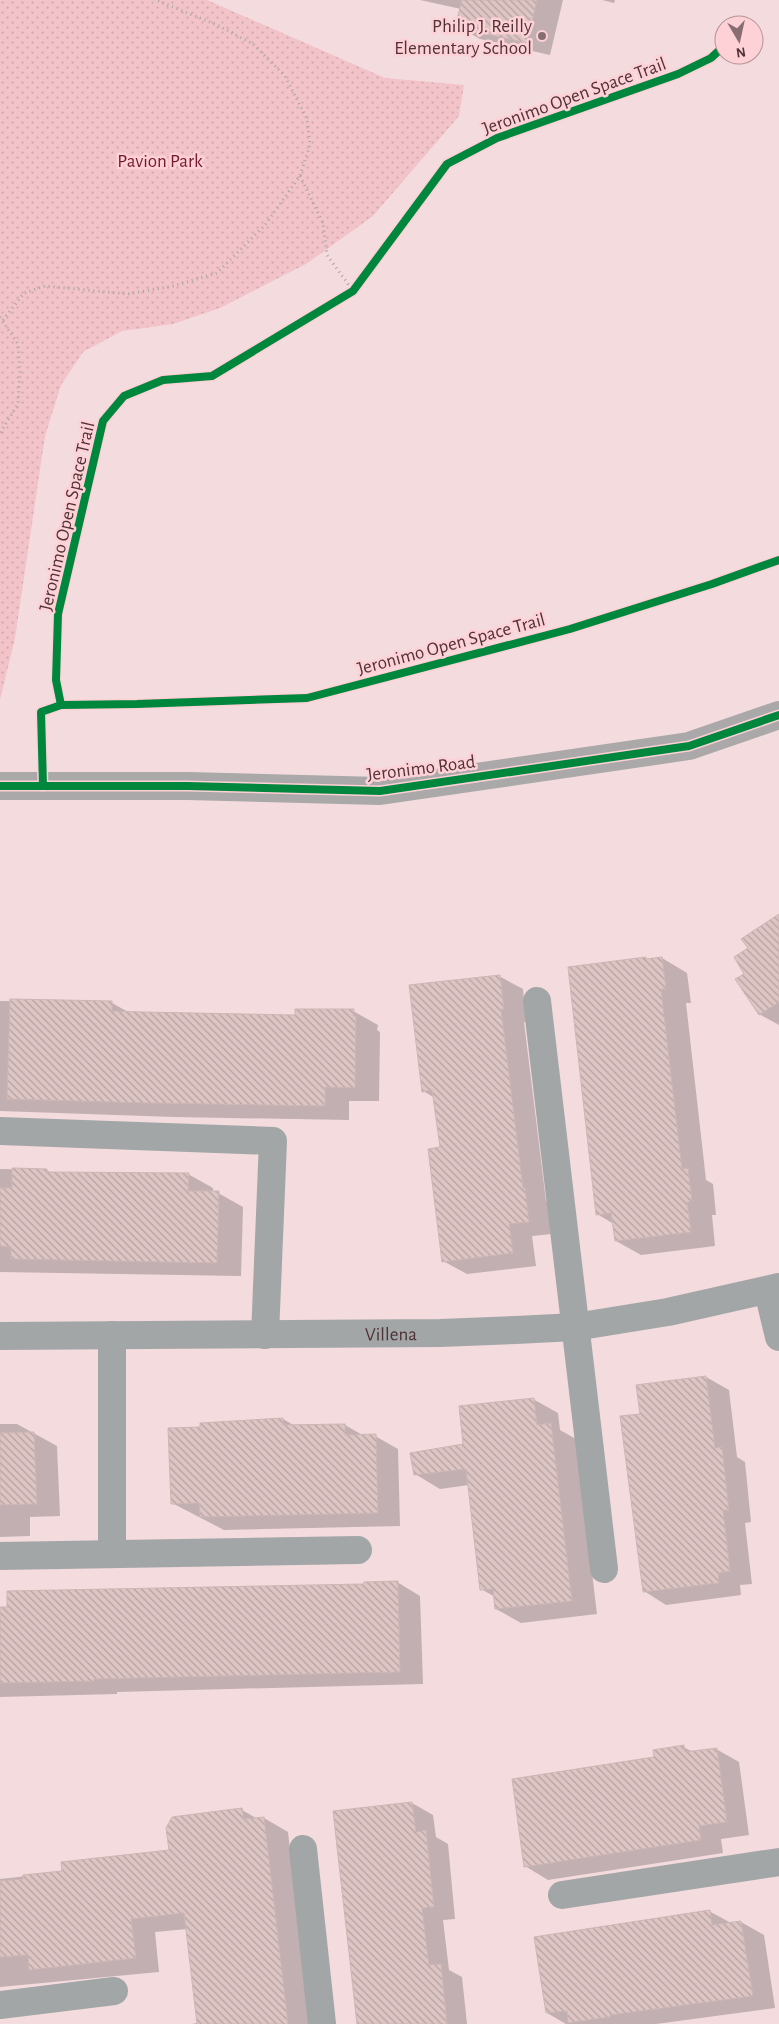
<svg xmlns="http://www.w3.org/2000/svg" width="779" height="2024" viewBox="0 0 779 2024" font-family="'Alegreya Sans',sans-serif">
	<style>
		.park { fill: url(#park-dots) }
		.shadow { fill: #0003 }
		.building { fill: url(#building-back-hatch); stroke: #cdb6b4 }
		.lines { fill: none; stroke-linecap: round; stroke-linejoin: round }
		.path { stroke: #a8a5a6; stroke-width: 3; stroke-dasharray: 1 4; stroke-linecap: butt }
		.minor { stroke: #a3a6a7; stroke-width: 28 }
		.major { stroke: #aaa8a8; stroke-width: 28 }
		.cycleway-casing { stroke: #fdd1d6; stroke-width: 11 }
		.cycleway { stroke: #00873e; stroke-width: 8 }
		.poi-dot { fill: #886e71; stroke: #fdd1d6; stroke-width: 2 }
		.labels { text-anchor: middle; stroke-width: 5; stroke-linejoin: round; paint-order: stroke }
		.poi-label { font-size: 19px; fill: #4f3337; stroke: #fdd1d6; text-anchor: end }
		.street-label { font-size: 19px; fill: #4f3337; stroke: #fdd1d6 }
		.park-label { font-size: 19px; fill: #771931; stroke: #fdd1d6 }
	</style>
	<defs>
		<pattern id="park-dots" width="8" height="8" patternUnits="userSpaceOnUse" patternTransform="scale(1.25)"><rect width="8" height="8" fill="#f2c3c9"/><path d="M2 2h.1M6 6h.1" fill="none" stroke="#d1a8ad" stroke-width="1.8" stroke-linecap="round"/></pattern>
		<pattern id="building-back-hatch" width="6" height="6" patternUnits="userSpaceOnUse" patternTransform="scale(1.25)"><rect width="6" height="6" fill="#ddc5c4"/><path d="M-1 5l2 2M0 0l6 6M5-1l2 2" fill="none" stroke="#b6a1a0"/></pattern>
	</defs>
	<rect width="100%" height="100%" fill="#f3dbde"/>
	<polygon class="park" points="0,0 207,0 385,78 464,85 459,116 373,216 306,264 220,308 173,324 122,331 83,352 61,385 45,436 15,638 0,700"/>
	<g class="shadow">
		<polygon points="420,0 563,0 550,55 480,39 457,26 461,9"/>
		<polygon points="602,0 615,0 614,3"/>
		<polygon points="779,924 779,1025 759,1014 746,974 749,948"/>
		<polygon points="662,958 687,973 691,1003 686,1003 706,1180 713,1184 716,1215 712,1215 715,1246 641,1255 616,1241 614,1224 597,1214"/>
		<polygon points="499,976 523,989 526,1022 524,1022 546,1201 548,1203 552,1234 532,1236 536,1266 467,1274 443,1261 441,1148 435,1098 423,1091"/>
		<polygon points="0,1001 112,1003 130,1013 296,1016 353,1011 378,1025 377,1030 380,1032 379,1101 349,1101 349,1120 174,1117 0,1111"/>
		<polygon points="0,1169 46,1170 52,1173 188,1174 213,1188 213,1193 218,1193 243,1207 241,1276 0,1272"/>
		<polygon points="706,1377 729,1390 737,1457 745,1462 751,1522 745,1523 752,1584 740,1585 741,1595 666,1605 644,1591 641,1415 637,1386"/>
		<polygon points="533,1399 558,1413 560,1430 576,1439 597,1614 521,1623 496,1609 495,1597 481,1589 469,1485 440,1489 415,1474 465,1445"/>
		<polygon points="283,1419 295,1426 345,1425 364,1436 375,1436 398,1449 400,1526 224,1530 172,1503 201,1428"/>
		<polygon points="0,1424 17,1424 57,1446 60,1516 30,1517 30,1536 0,1537"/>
		<polygon points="397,1582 420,1596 423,1684 117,1692 117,1694 0,1697 0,1608"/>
		<polygon points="683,1747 693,1752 716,1749 739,1762 749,1835 721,1839 723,1853 548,1880 525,1866 655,1758"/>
		<polygon points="412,1803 433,1815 436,1837 448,1844 455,1919 443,1920 449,1970 462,1977 467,2024 358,2024"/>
		<polygon points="242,1810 258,1819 264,1818 288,1832 310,2024 191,2024 198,2023 187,1929 155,1932 159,1972 0,1987 0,1879 64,1872 170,1851"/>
		<polygon points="709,1911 731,1923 741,1922 764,1935 775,2008 656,2024 566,2024 547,2013"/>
	</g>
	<g class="building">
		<polygon points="462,0 537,0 527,43 455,27"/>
		<polygon points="779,914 779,1002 759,1015 735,979 744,974 734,957 748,948 741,939"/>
		<polygon points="646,957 646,959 662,957 666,989 661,989 682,1169 688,1168 692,1201 687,1202 691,1232 615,1241 611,1213 596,1215 568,967"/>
		<polygon points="500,975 504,1009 501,1009 523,1188 525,1188 529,1222 509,1224 513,1253 442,1262 428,1149 440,1147 432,1090 422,1092 409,985"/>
		<polygon points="10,999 112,1001 112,1011 143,1012 295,1015 295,1009 354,1009 353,1016 356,1016 355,1088 325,1087 325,1106 149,1103 7,1099"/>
		<polygon points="12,1168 47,1169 47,1172 189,1173 188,1191 219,1191 217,1263 11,1259 11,1247 0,1246 0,1188 12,1188"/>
		<polygon points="706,1376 715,1448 722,1447 729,1510 723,1510 730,1571 718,1573 719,1583 643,1592 620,1416 640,1414 636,1385"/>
		<polygon points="534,1398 537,1425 551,1423 572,1601 495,1609 493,1589 480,1590 466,1469 414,1475 410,1453 463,1444 459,1406"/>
		<polygon points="283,1418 283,1425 345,1424 345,1435 376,1434 378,1513 200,1517 199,1503 171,1504 168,1428 200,1427 200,1423"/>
		<polygon points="34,1432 37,1504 0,1505 0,1433"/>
		<polygon points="398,1581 400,1672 94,1679 94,1681 0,1683 0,1607 7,1607 7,1591 364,1584 364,1582"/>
		<polygon points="684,1745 685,1752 717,1748 727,1822 699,1826 701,1840 524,1867 512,1779 654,1757 653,1750"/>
		<polygon points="412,1802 416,1832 426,1830 434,1907 422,1908 429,1965 441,1964 447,2024 357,2024 333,1811"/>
		<polygon points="242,1808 244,1819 264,1817 288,2024 197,2024 184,1913 131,1919 136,1958 29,1970 28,1955 0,1957 0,1881 23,1879 23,1875 62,1871 61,1862 169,1850 166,1828 172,1817"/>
		<polygon points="710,1910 712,1925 741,1921 753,1996 610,2015 610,2017 568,2023 567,2011 546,2013 534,1937"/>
	</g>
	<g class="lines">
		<g class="path">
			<polyline points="300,176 323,223 327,255 353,291"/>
			<polyline points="0,317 18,344 20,371 18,404 0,433"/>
			<polyline points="3,320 24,293 45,286 128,294 173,286 217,273 265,225 300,176 310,145 307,119 285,76 253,44 217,25 156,0"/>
		</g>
		<g class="minor">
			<polyline points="537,1001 604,1569"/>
			<polyline points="0,1131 273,1141 265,1335"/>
			<polyline points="768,1291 779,1337"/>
			<polyline points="112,1335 112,1554"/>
			<path id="s1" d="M 0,1336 L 440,1333 L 516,1330 L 575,1327 L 668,1312 L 779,1287"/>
			<polyline points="0,1556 358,1550"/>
			<polyline points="303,1849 322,2024"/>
			<polyline points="562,1895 779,1862"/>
			<polyline points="0,2005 114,1991"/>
		</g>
		<polyline class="major" points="0,786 188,786 380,791 689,746 779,715"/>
		<g class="cycleway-casing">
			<g id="cycleway">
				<polyline points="724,46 711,58 678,74 497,138 447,164 353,291 212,376 163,380 124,396 103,421 58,614 56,680 61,705 137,704 307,698 570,629 712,584 779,560"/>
				<polyline points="0,786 188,786 380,791 689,746 779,715"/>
				<polyline points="43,786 41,712 61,705"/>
			</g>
		</g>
		<use href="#cycleway" class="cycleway"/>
	</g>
	<circle class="poi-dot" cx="542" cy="36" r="5"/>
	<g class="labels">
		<g class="poi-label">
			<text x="532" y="32">Philip J. Reilly<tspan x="532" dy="22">Elementary School</tspan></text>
		</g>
		<g class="street-label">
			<text transform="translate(574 95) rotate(-20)" y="7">Jeronimo Open Space Trail</text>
			<text transform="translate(66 516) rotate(-77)" y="7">Jeronimo Open Space Trail</text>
			<text transform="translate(451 643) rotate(-15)" y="7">Jeronimo Open Space Trail</text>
			<text transform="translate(421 767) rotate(-7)" y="7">Jeronimo Road</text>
			<text dy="7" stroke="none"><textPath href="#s1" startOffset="391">Villena</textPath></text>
		</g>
		<g class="park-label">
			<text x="160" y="167">Pavion Park</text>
		</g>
	</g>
	<g transform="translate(739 40) rotate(171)"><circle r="24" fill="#fdd1d6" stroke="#b79296"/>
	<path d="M0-4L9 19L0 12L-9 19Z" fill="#886e71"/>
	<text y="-8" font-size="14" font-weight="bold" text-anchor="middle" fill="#4f3337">N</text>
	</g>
</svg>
